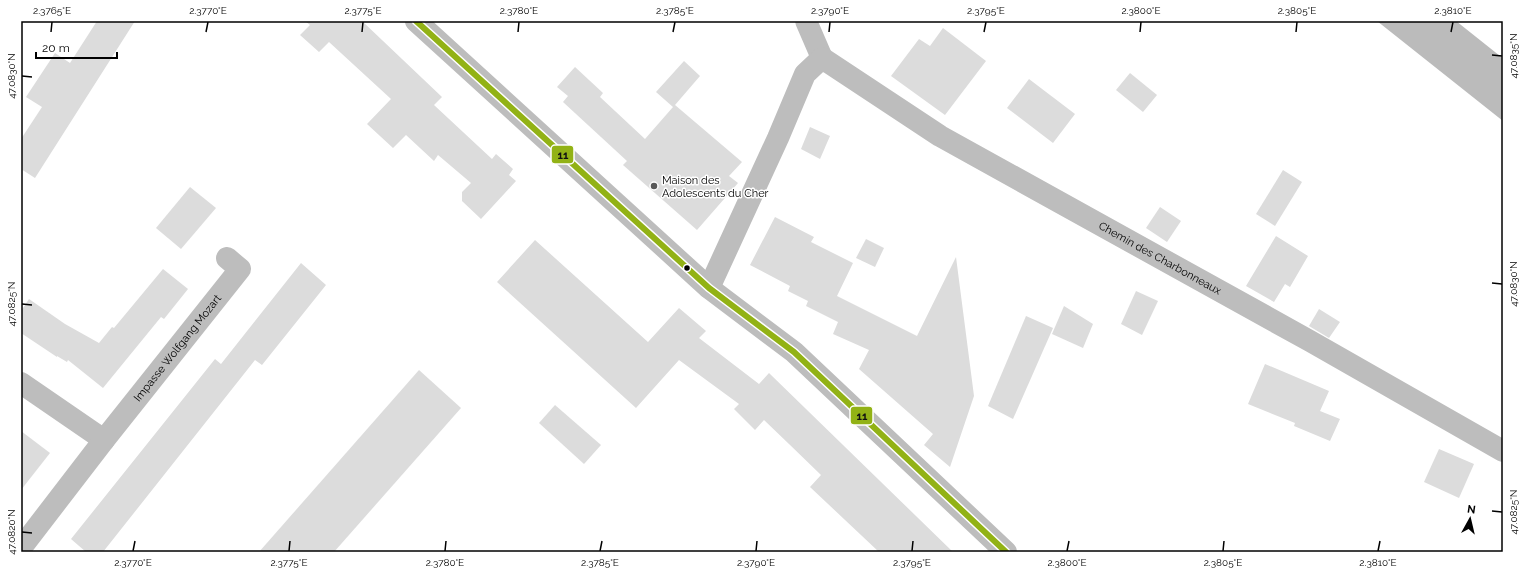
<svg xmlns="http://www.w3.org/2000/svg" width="1524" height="573" viewBox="0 0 1524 573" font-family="Raleway,sans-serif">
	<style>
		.water { fill: #bbb }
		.building { fill: #dcdcdc }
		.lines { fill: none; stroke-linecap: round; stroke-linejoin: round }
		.minor { stroke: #bdbdbd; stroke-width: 22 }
		.bus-1-casing { stroke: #fff; stroke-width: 9 }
		.bus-1 { stroke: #92b215; stroke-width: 6 }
		.ticks { fill: none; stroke: #000; stroke-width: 1.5 }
		.poi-dot { fill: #595959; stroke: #fff; stroke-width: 1.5 }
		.bus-dot { fill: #000; stroke: #fff; stroke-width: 1.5 }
		.labels { text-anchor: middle; stroke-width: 3; stroke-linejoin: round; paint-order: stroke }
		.poi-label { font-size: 11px; fill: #000; stroke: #fff; text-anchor: start }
		.street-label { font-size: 11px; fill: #000; stroke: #fff }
		.line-badge { stroke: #fff; stroke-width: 1.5 }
		.pale-badge-label { font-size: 11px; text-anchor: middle; font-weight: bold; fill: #111 }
		.neatline { fill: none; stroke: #000; stroke-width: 1.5 }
		.ticks-label { font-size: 10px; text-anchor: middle; fill: #000 }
	</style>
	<rect width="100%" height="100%" fill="#fff"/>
	<polygon class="water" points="1377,21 1456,21 1500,56 1503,58 1503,121"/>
	<g class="building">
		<polygon points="97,21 135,21 35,178 21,169 21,139 42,107 26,97 55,53 70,63"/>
		<polygon points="305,21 362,21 442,97 434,105 492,159 496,154 513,169 509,175 516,181 481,219 462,201 462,192 471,183 438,155 434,161 406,135 393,148 367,124 391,99 329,42 319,52 300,35 310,25"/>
		<polygon points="943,28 986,61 945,115 891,76 919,39 930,46"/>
		<polygon points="684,61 700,76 675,105 742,162 729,176 738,183 697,230 623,165 627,161 563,102 568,96 557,87 575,67 603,93 600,97 645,139 673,107 656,92"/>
		<polygon points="1130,73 1157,95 1143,112 1116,90"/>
		<polygon points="1029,79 1075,114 1053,143 1007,108"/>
		<polygon points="810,127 830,136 820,159 801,149"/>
		<polygon points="1283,170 1302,182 1275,226 1256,214"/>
		<polygon points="190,187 216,208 181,249 156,228"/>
		<polygon points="1160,207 1181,221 1167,242 1146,228"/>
		<polygon points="775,217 814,237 811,242 853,263 837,296 917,336 956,257 974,396 950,467 924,445 933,434 859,369 869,350 833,334 838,322 806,306 808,301 788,291 790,286 750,265"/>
		<polygon points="1276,236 1308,256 1290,287 1285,284 1274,302 1246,286"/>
		<polygon points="866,239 884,248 875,267 856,258"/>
		<polygon points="535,240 648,342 679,308 706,331 699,338 759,384 769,373 953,552 879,552 810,487 821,475 789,444 764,420 755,430 734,409 739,404 679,360 636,408 497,282"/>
		<polygon points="301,263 326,285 262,365 255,360 103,552 86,552 71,539 215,359 221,364"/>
		<polygon points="163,269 188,289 164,319 161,317 103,388 68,360 67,362 57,356 57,357 21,333 21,311 29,299 65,324 99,343 112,327 114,328"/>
		<polygon points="1136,291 1158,301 1142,335 1121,324"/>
		<polygon points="1064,306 1093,324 1083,348 1052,334"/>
		<polygon points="1319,309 1340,322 1329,338 1309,326"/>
		<polygon points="1026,316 1053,328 1013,419 988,406"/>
		<polygon points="1265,364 1329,391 1320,411 1340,419 1330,441 1294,426 1295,423 1248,404"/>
		<polygon points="419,370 461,408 334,552 259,552"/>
		<polygon points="555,405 601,445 584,464 539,423"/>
		<polygon points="21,431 50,453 21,490"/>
		<polygon points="1439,449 1474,464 1459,498 1424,482"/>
	</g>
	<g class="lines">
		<g class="minor">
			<polyline points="416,21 709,288 794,352 1006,552"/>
			<polyline points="806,21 822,58"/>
			<path id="s1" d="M 709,288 L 778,138 L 805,74 L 822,58 L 940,136 L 1310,341 L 1503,451"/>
			<polyline points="21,383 104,440"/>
			<path id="s2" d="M 21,548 L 104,440 L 240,269 L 227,258"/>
		</g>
		<g class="bus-1-casing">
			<polyline id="bus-1" points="416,21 709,288 794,352 1006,552"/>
		</g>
		<use href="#bus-1" class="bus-1"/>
	</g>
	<path class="ticks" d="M 51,32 L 52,22M 206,32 L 208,22M 362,32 L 363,22M 518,32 L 519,22M 673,32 L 675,22M 829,32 L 830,22M 984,32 L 986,22M 1140,32 L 1141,22M 1296,32 L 1297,22M 1451,32 L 1453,22M 1492,55 L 1502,56M 22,76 L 32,77M 1492,283 L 1502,284M 22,304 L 32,305M 1492,511 L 1502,512M 22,532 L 32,533M 133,551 L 135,541M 289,551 L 290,541M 445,551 L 446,541M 600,551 L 602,541M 756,551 L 757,541M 912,551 L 913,541M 1067,551 L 1069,541M 1223,551 L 1224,541M 1378,551 L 1380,541"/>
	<circle class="poi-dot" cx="654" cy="186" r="4"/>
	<circle class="bus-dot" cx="687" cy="268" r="3.5"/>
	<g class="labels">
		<g class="poi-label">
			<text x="662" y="184">Maison des<tspan x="662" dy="13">Adolescents du Cher</tspan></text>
		</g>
		<g class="street-label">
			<text dy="4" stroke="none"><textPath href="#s1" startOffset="651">Chemin des Charbonneaux</textPath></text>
			<text dy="4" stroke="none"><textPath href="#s2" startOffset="254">Impasse Wolfgang Mozart</textPath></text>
		</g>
	</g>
	<g class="line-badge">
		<rect x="551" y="145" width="23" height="19" rx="4" fill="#92b215"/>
		<rect x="850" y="406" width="23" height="19" rx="4" fill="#92b215"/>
	</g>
	<g class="pale-badge-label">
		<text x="563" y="159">11</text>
		<text x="862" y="420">11</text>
	</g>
	<rect width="1524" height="573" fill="none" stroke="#ffffff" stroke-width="44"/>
	<g transform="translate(1470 519) rotate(8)" stroke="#ffffff" stroke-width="3" paint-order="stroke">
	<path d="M0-3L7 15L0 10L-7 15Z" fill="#000000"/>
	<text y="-6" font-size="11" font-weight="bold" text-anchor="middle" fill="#000000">N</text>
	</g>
	<path d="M36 52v6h81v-6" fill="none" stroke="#000000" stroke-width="2"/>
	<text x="42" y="52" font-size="12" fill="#000000" stroke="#ffffff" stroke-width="3" paint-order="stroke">20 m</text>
	<rect x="22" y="22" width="1480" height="529" class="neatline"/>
	<g class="ticks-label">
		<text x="52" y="14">2.3765°E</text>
		<text x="208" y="14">2.3770°E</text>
		<text x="363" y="14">2.3775°E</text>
		<text x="519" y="14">2.3780°E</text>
		<text x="675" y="14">2.3785°E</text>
		<text x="830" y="14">2.3790°E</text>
		<text x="986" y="14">2.3795°E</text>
		<text x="1141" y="14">2.3800°E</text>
		<text x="1297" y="14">2.3805°E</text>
		<text x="1453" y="14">2.3810°E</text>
		<text transform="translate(1513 56) rotate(-90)" y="4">47.0835°N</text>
		<text transform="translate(11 76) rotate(-90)" y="4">47.0830°N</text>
		<text transform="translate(1513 284) rotate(-90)" y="4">47.0830°N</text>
		<text transform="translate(11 304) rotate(-90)" y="4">47.0825°N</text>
		<text transform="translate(1513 512) rotate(-90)" y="4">47.0825°N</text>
		<text transform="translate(11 532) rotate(-90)" y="4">47.0820°N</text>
		<text x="133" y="566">2.3770°E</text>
		<text x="289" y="566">2.3775°E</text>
		<text x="445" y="566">2.3780°E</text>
		<text x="600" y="566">2.3785°E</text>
		<text x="756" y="566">2.3790°E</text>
		<text x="912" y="566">2.3795°E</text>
		<text x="1067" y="566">2.3800°E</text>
		<text x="1223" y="566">2.3805°E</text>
		<text x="1378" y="566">2.3810°E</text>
	</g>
</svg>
